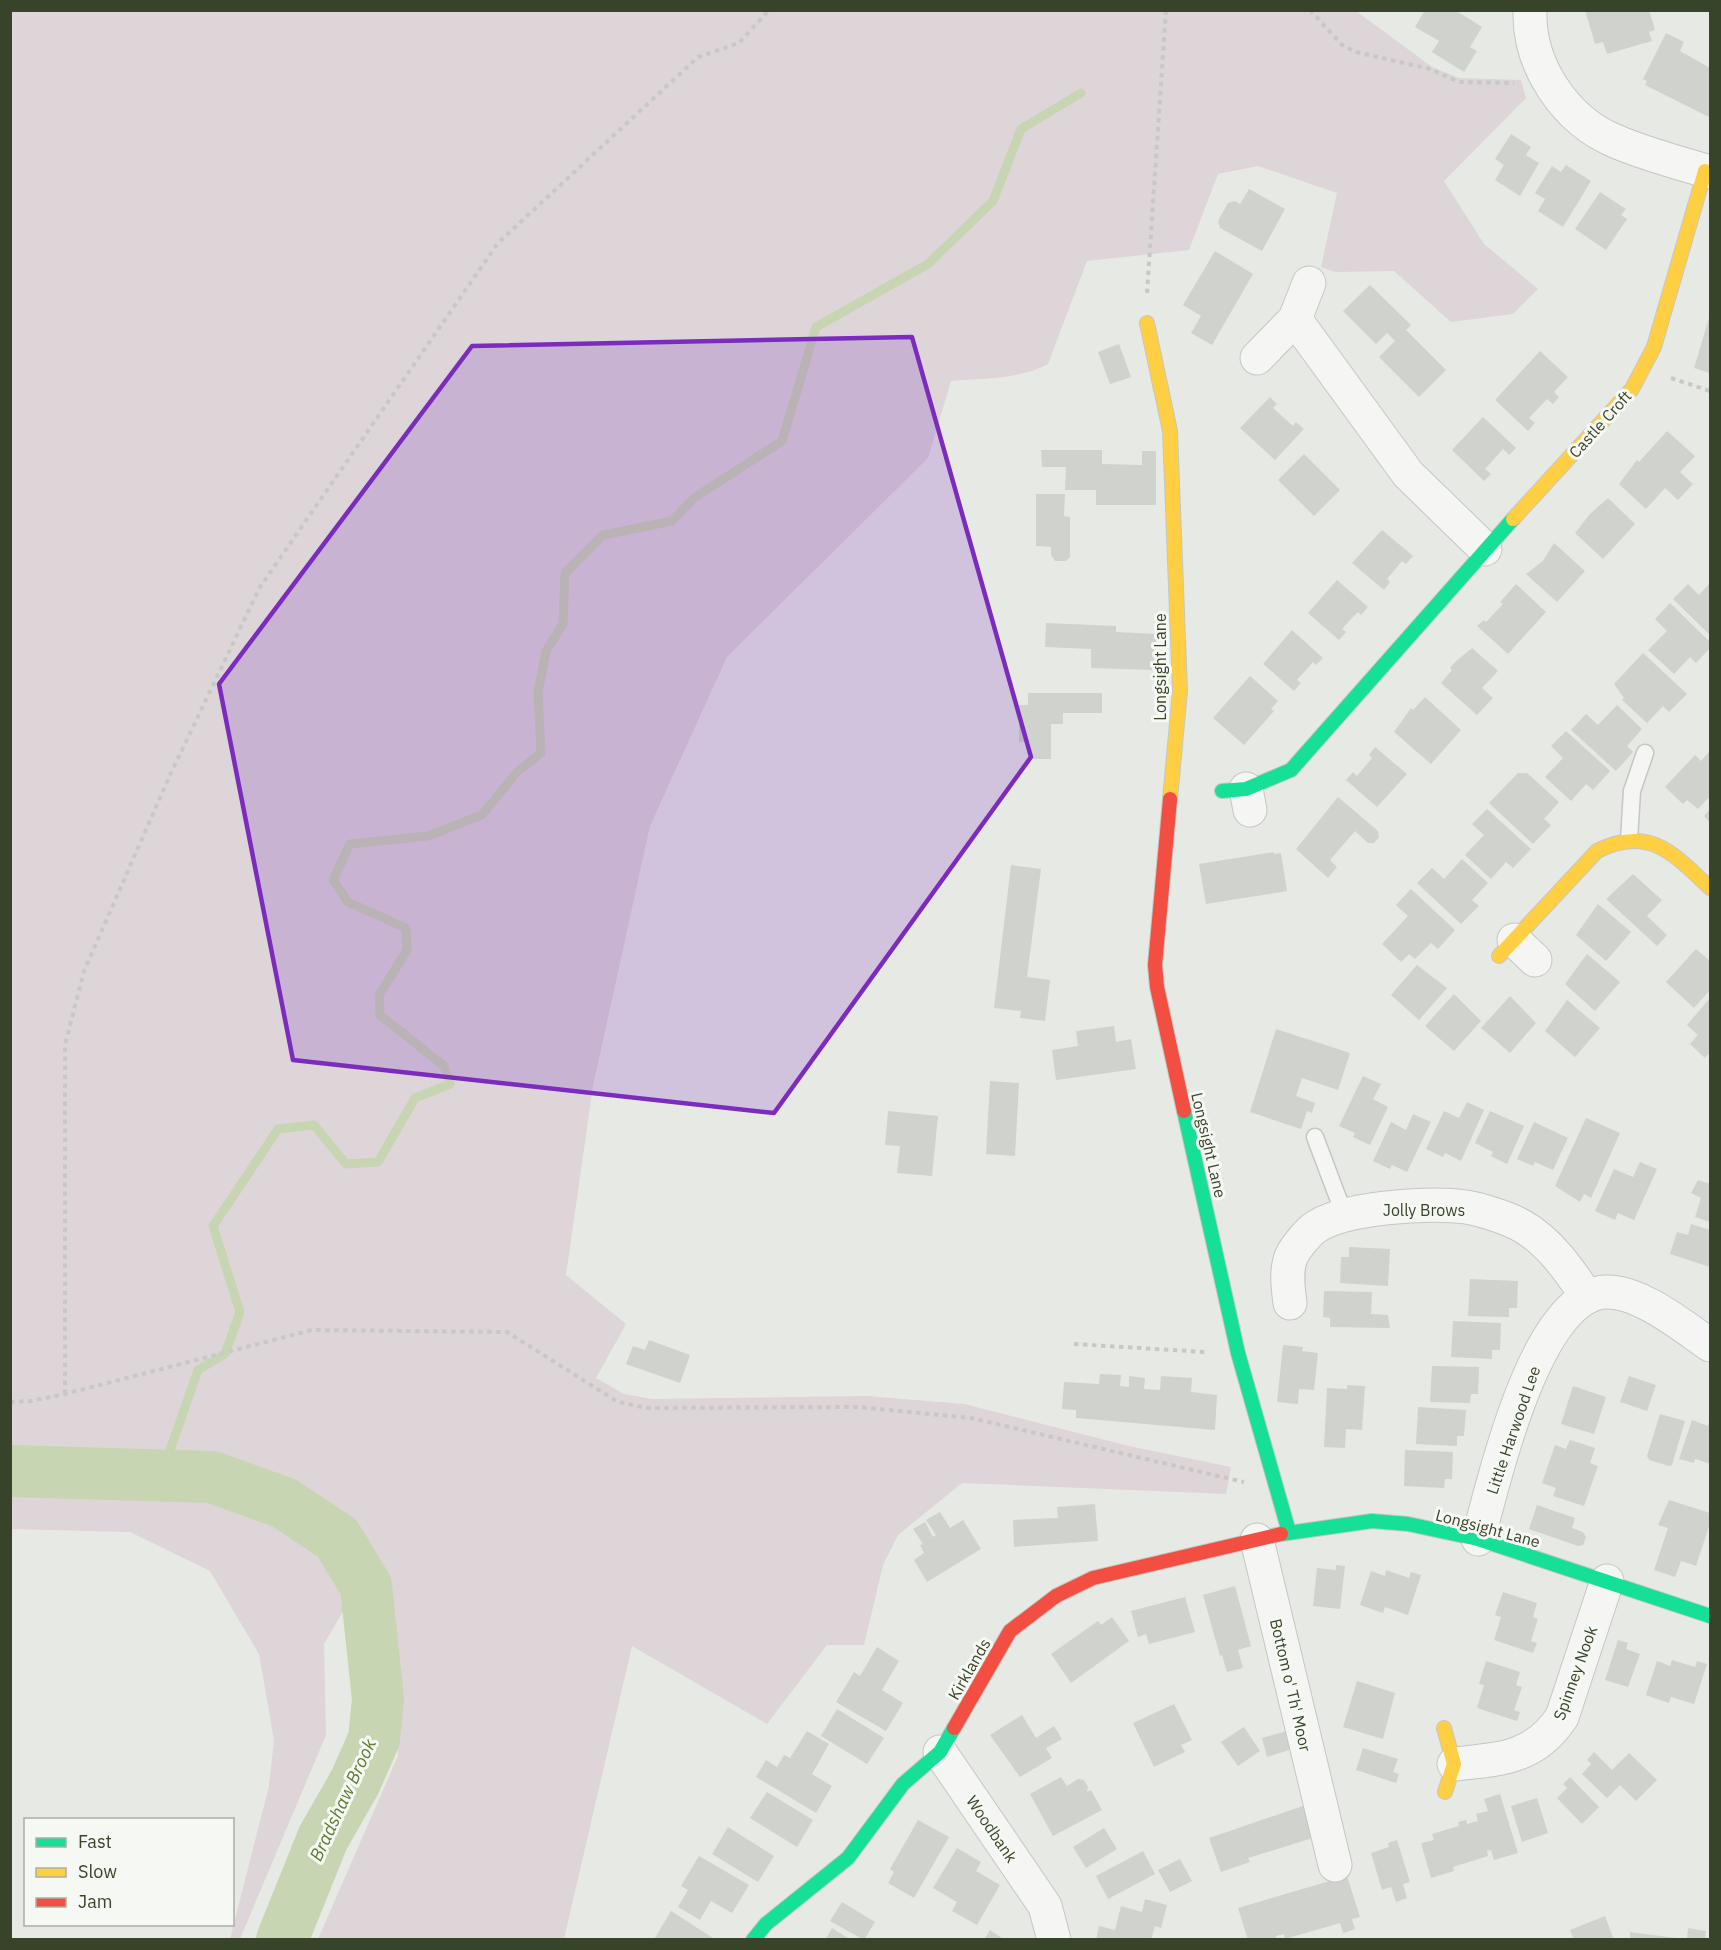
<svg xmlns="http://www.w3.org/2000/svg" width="1721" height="1950" viewBox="0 0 1721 1950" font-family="'IBM Plex Sans',sans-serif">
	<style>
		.green { fill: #ddd5d7 }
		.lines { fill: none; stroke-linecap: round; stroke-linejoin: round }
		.stream { stroke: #c8d5b3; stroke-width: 9 }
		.river { stroke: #c8d5b3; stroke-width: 52 }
		.building { fill: #cfd2cd }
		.lane-casing { stroke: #c5c7c3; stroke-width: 19 }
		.street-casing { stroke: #c5c7c3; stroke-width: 35 }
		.fast-casing { stroke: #c5c7c3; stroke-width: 16 }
		.slow-casing { stroke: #c5c7c3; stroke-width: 16 }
		.jam-casing { stroke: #c5c7c3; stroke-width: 16 }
		.path { stroke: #c8c9c5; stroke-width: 4; stroke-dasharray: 4.5 4.5; stroke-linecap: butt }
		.lane { stroke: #f5f6f4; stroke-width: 16 }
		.street { stroke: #f5f6f4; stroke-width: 33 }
		.fast { stroke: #16e098; stroke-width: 14 }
		.slow { stroke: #ffcf43; stroke-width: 14 }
		.jam { stroke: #f24e42; stroke-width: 14 }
		.marked { fill: #7b2cbf; fill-opacity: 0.2; stroke: #7b2cbf; stroke-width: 4.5; stroke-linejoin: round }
		.labels { text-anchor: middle; stroke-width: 6; stroke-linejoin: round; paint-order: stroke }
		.street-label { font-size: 16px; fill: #38442a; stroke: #f6f8f3 }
		.water-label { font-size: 18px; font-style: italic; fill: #5e7933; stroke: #f6f8f3 }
	</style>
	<rect width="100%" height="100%" fill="#e7e9e5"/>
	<path class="green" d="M 11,10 L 1356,11 L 1432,67 L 1459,78 L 1521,80 L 1526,98 L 1444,181 L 1484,244 L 1538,289 L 1513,314 L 1451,322 L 1394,271 L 1335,272 L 1321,267 L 1337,193 L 1258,166 L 1218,174 L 1189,250 L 1087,261 L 1048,364 C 1017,380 985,378 951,381 L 928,458 L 727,657 L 650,826 L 593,1086 L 566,1275 L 626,1324 L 596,1378 L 624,1394 L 652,1399 L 866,1396 L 964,1404 L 1129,1446 L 1231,1467 L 1226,1494 L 962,1483 L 898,1535 L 883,1565 L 864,1645 L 827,1645 L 767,1724 L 632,1646 L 564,1939 L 318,1939 L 398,1756 L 396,1638 L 367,1570 L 324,1644 L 326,1735 L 240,1939 L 230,1939 L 269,1786 L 274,1740 L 259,1654 L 210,1571 L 130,1532 L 11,1529 Z"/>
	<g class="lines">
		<polyline class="stream" points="162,1473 198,1370 225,1354 240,1312 213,1226 278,1129 314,1125 346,1164 378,1162 415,1098 450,1084 444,1066 380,1015 379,995 407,950 406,928 348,902 333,880 350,844 428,836 482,815 517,772 541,753 538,693 546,651 563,624 565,573 603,535 672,521 694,498 782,441 816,327 928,264 993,201 1021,129 1081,93"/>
		<polyline class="river" points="10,1471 212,1477 284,1503 337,1538 366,1586 378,1699 374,1739 355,1782 323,1838 282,1940"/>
	</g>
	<g class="building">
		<polygon points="1425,10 1455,10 1482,27 1470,47 1477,51 1464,72 1432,52 1439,41 1415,27"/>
		<polygon points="1585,10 1649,10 1655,30 1649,32 1652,41 1607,54 1603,42 1595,44"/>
		<polygon points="1666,33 1684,42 1680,51 1710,68 1709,117 1645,85 1647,81 1643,79"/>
		<polygon points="1511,134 1531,147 1526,155 1539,163 1520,196 1495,180 1504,165 1495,159"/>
		<polygon points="1566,165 1591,181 1563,227 1538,211 1545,199 1535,193 1552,166 1561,172"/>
		<polygon points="1249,189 1285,209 1262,251 1220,228 1218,221 1228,203 1235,201 1240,204"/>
		<polygon points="1600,192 1626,209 1621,215 1627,219 1606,250 1575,229"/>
		<polygon points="1215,251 1253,274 1212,345 1191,333 1201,316 1183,305"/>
		<polygon points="1370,285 1411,325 1406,330 1446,370 1419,397 1379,357 1395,341 1387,333 1376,344 1343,311"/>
		<polygon points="1710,315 1710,373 1694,368"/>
		<polygon points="1119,344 1131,377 1110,384 1098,352"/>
		<polygon points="1540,351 1568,377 1554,392 1559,397 1553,404 1547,399 1529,418 1535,423 1528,431 1495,400"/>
		<polygon points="1270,397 1277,404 1273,408 1293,426 1296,422 1304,429 1275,460 1240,428"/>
		<polygon points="1483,417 1516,448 1509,455 1503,449 1485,469 1491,474 1484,481 1452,450"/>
		<polygon points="1667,431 1695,456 1680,472 1693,484 1678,500 1665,488 1646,509 1619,484 1637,460 1639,462"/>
		<polygon points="1041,450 1102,450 1102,464 1142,465 1142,451 1156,451 1156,505 1096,505 1096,490 1065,490 1066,467 1042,467"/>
		<polygon points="1304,454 1340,490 1314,516 1278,480"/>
		<polygon points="1036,494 1065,494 1064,516 1070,517 1070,557 1066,561 1055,561 1051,555 1051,547 1036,546"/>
		<polygon points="1608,498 1635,524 1603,559 1575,533 1590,514"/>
		<polygon points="1382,530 1413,556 1406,564 1402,561 1387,579 1390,582 1384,590 1352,563"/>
		<polygon points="1554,543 1585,571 1557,602 1526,574 1543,561"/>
		<polygon points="1337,580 1368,607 1361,615 1358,612 1350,620 1342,629 1346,632 1339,640 1308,613"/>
		<polygon points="1710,583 1710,635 1673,599 1688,584 1699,595"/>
		<polygon points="1516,584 1546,612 1508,654 1477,626 1484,620 1486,622 1503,604 1500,602"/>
		<polygon points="1670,603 1710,642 1710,648 1696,663 1690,657 1674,674 1648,650 1667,631 1655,619"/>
		<polygon points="1046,623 1116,626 1116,632 1157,634 1156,670 1091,668 1091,649 1045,647"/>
		<polygon points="1292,630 1323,658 1316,665 1313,662 1297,680 1301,683 1294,691 1263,664"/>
		<polygon points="1472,648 1498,671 1482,688 1493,698 1477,715 1441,683 1452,670 1450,668 1454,663"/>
		<polygon points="1643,653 1687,694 1669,712 1663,706 1647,723 1622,700 1624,698 1614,684"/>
		<polygon points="1250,676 1278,701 1271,709 1274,711 1244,745 1213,718"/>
		<polygon points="1028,693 1102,693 1102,713 1063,713 1063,724 1051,724 1051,759 1029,759 1029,741 1019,742 1019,705 1028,705"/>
		<polygon points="1425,697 1461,730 1431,764 1394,732 1411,708 1413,710"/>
		<polygon points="1617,705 1642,729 1627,746 1633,752 1616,771 1571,730 1586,714 1598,725"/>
		<polygon points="1566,731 1610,771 1593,790 1586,784 1571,801 1545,777 1563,758 1551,746"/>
		<polygon points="1375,747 1407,774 1377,807 1346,780 1353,772 1357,776 1372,758 1369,755"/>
		<polygon points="1710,751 1710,796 1698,809 1687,800 1683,804 1665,787 1695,755 1701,761"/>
		<polygon points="1518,773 1527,773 1559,802 1544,819 1551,825 1533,844 1489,803"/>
		<polygon points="1338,797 1378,831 1379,837 1374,843 1368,843 1355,831 1330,860 1337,867 1328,878 1296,849"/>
		<polygon points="1487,809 1531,849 1513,868 1506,862 1491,879 1465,855 1484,835 1472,824"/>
		<polygon points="1710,809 1710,823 1704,816"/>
		<polygon points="1274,852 1274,854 1281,853 1287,891 1206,904 1199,864"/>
		<polygon points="1462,859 1488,883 1472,900 1479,906 1461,924 1417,883 1432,868 1444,879"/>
		<polygon points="1011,865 1041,869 1027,977 1050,980 1045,1021 1020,1018 1021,1011 994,1008"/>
		<polygon points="1633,874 1662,900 1647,916 1667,935 1657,946 1606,899"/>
		<polygon points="1411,889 1455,930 1438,949 1431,943 1415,959 1409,954 1401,962 1382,944 1408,916 1396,905"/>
		<polygon points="1598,904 1631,932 1606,961 1576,935"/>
		<polygon points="1696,949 1710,961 1710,990 1694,1008 1666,982"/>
		<polygon points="1587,954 1620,982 1595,1011 1565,984"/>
		<polygon points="1417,965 1447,988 1419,1020 1391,995"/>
		<polygon points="1454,994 1481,1021 1454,1051 1425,1026"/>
		<polygon points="1510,996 1536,1023 1510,1053 1481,1028"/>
		<polygon points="1710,998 1710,1052 1705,1058 1690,1044 1698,1035 1687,1025"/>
		<polygon points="1567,1000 1600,1028 1575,1057 1545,1031"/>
		<polygon points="1114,1026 1116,1042 1131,1039 1136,1069 1056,1080 1052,1050 1078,1046 1076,1031"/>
		<polygon points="1276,1029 1350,1053 1338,1090 1302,1078 1296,1096 1315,1103 1312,1113 1307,1111 1301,1129 1250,1112"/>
		<polygon points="1363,1076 1381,1084 1373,1099 1388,1107 1370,1145 1353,1137 1355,1133 1339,1126"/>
		<polygon points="990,1081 1019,1083 1015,1156 986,1154"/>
		<polygon points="1467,1102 1484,1110 1461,1161 1445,1153 1443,1157 1426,1149 1444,1111 1459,1118"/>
		<polygon points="888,1111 938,1116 932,1176 897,1173 900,1146 885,1145"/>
		<polygon points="1490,1111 1524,1126 1507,1164 1491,1156 1493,1152 1475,1143"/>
		<polygon points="1413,1114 1431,1122 1407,1172 1392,1165 1390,1169 1373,1161 1391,1122 1406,1130"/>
		<polygon points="1586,1118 1620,1133 1591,1198 1584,1194 1580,1202 1555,1186"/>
		<polygon points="1534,1122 1568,1138 1553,1170 1535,1162 1533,1166 1517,1159"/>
		<polygon points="1640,1162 1657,1169 1634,1220 1618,1213 1615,1220 1595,1211 1614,1169 1633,1177"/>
		<polygon points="1698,1180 1710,1184 1710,1222 1695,1217 1701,1198 1691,1193"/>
		<polygon points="1691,1224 1710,1230 1710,1267 1670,1254 1677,1232 1688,1235"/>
		<polygon points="1349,1247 1390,1249 1388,1286 1340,1283 1341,1257 1349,1257"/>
		<polygon points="1470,1279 1518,1281 1517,1308 1509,1308 1509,1317 1468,1316"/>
		<polygon points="1324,1291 1372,1292 1371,1314 1388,1315 1390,1328 1330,1327 1330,1318 1323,1317"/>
		<polygon points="1453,1321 1501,1323 1500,1350 1492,1350 1492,1359 1451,1357"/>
		<polygon points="649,1340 690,1355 680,1383 626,1364 633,1346 645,1350"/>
		<polygon points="1283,1345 1303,1347 1302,1351 1318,1353 1314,1390 1299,1389 1298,1404 1277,1402"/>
		<polygon points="1432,1366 1479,1367 1478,1394 1471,1394 1470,1403 1430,1402"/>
		<polygon points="1100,1374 1121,1375 1120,1386 1129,1387 1129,1376 1145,1378 1144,1389 1160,1390 1161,1376 1192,1378 1191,1392 1217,1395 1215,1430 1076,1418 1076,1410 1062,1409 1064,1382 1099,1384"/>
		<polygon points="1629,1376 1656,1385 1647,1411 1620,1402"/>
		<polygon points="1347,1385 1365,1386 1362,1430 1346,1429 1345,1448 1324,1447 1327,1388 1347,1389"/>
		<polygon points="1573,1386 1606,1397 1594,1434 1561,1424"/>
		<polygon points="1418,1407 1466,1410 1464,1436 1457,1436 1457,1446 1416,1444"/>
		<polygon points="1660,1414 1685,1421 1672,1465 1669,1466 1649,1460 1647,1456"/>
		<polygon points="1710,1418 1710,1464 1695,1459 1694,1463 1679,1459 1692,1420 1708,1426"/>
		<polygon points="1570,1440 1595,1448 1590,1463 1598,1466 1584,1506 1553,1496 1556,1488 1542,1483 1555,1445 1566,1449"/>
		<polygon points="1405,1450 1453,1452 1452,1479 1445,1479 1444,1488 1404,1486"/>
		<polygon points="1669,1500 1710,1513 1710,1523 1696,1566 1681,1561 1675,1577 1654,1570 1668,1528 1658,1525"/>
		<polygon points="1095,1504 1098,1541 1014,1547 1013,1520 1058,1518 1057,1507"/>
		<polygon points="1537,1505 1575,1518 1572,1528 1583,1532 1586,1537 1583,1545 1578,1546 1529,1529"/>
		<polygon points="940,1512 950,1528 963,1520 981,1549 927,1582 914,1560 924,1553 920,1545 923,1544 913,1529 925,1522 933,1537 936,1535 926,1520"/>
		<polygon points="1336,1565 1345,1566 1340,1609 1313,1606 1317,1568 1336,1570"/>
		<polygon points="1386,1570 1409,1578 1411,1572 1421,1575 1408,1615 1385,1607 1383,1613 1360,1605 1371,1571 1385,1576"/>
		<polygon points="1235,1586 1251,1646 1238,1650 1243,1668 1227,1672 1222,1655 1220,1656 1203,1595"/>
		<polygon points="1503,1592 1537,1603 1533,1617 1538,1619 1531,1641 1537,1643 1533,1653 1494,1640 1501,1617 1495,1615"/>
		<polygon points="1185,1597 1195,1632 1149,1644 1146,1634 1138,1637 1131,1611"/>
		<polygon points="1112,1617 1129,1641 1071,1683 1051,1654 1098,1621 1101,1625"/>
		<polygon points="1618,1640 1628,1643 1626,1649 1640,1654 1628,1687 1605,1680"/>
		<polygon points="877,1647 899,1661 882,1690 903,1703 886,1731 836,1702 854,1672 860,1676"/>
		<polygon points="1672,1660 1695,1667 1697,1661 1707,1664 1694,1704 1671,1697 1669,1703 1646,1695 1657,1661 1670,1666"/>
		<polygon points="1486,1661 1520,1672 1516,1685 1522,1687 1514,1710 1520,1712 1517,1721 1477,1708 1484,1685 1479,1684"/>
		<polygon points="1357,1681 1395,1693 1383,1739 1343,1727"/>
		<polygon points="1174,1704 1192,1740 1181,1745 1185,1752 1154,1767 1133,1723"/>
		<polygon points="837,1709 884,1738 867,1764 821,1736"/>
		<polygon points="1022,1715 1036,1738 1054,1726 1062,1739 1046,1748 1052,1758 1020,1777 990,1735"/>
		<polygon points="1244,1727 1260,1751 1238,1766 1221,1742"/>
		<polygon points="807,1731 829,1744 812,1774 832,1786 816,1813 756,1777 766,1760 777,1767 784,1755 790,1758"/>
		<polygon points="1287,1731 1292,1749 1267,1757 1262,1738"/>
		<polygon points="1363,1748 1398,1759 1393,1772 1399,1774 1396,1783 1356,1770"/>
		<polygon points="1594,1752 1612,1770 1629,1753 1657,1780 1636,1801 1620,1785 1607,1798 1582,1774 1591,1764 1587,1760"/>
		<polygon points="1061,1777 1067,1786 1078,1779 1084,1780 1088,1787 1087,1792 1091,1790 1102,1810 1053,1836 1030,1794"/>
		<polygon points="1570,1777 1599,1807 1582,1824 1557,1798 1567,1788 1563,1784"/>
		<polygon points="767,1792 813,1820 797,1847 750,1818"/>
		<polygon points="1500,1794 1518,1853 1494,1860 1491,1850 1487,1851 1488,1856 1453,1867 1454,1871 1431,1878 1421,1843 1434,1840 1432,1834 1459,1826 1458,1822 1466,1820 1467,1824 1478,1821 1476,1814 1488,1811 1484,1799"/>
		<polygon points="1537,1798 1548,1833 1522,1842 1511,1806"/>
		<polygon points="1306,1805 1316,1837 1248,1858 1250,1862 1221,1872 1209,1838"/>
		<polygon points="918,1820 949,1837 914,1898 888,1883 894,1872 890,1869"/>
		<polygon points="728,1827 774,1856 758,1882 712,1854"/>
		<polygon points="1104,1828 1117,1849 1086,1868 1073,1847"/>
		<polygon points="1397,1840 1410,1882 1403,1884 1407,1898 1396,1902 1391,1887 1382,1890 1371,1853 1389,1847 1388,1843"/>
		<polygon points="957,1848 981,1862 976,1871 1000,1885 977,1925 952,1911 957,1902 933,1888"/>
		<polygon points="1143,1851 1155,1874 1108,1899 1096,1876"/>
		<polygon points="699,1856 749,1885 732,1913 711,1901 700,1920 678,1907 688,1890 681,1886"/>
		<polygon points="1180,1859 1192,1881 1170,1892 1158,1870"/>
		<polygon points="1347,1876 1360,1917 1352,1919 1355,1929 1343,1933 1340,1923 1285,1939 1284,1934 1276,1936 1277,1940 1248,1940 1238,1908"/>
		<polygon points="1145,1899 1167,1905 1161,1928 1155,1926 1151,1940 1096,1940 1099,1926 1115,1930 1121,1906 1142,1912"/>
		<polygon points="842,1902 875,1922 864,1940 830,1921"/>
		<polygon points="671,1911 716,1940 655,1938"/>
		<polygon points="1605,1916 1614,1940 1574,1940 1570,1930"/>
		<polygon points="832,1928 851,1940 825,1940"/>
		<polygon points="1688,1928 1706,1931 1705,1940 1687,1940"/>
		<polygon points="990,1930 1005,1940 984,1940"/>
		<polygon points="1630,1932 1676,1938 1676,1940 1630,1940"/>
	</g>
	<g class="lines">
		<g class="lane-casing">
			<g id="lane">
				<polyline points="1629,840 1632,791 1645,753"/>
				<polyline points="1315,1137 1344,1214"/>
			</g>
		</g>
		<g class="street-casing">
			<g id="street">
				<path d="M 1530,10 C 1528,65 1565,120 1615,141 C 1645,154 1679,163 1710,172"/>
				<polyline points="1295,319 1408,474 1485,549"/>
				<polyline points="1257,358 1295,319 1309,283"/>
				<polyline points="1246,789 1250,810"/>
				<polyline points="1514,940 1535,960"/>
				<path d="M 1290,1303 C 1288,1288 1285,1267 1293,1253 C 1297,1246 1307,1234 1313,1229 C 1341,1207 1431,1202 1466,1207 C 1483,1210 1508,1218 1522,1226 C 1549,1241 1570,1271 1587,1297"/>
				<path d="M 1478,1539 C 1494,1482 1535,1296 1605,1292 C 1639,1290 1684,1327 1710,1345"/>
				<polyline points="1257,1540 1335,1865"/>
				<polyline points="940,1752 1045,1906 1054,1940"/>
				<path d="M 1454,1764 C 1500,1759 1534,1759 1562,1717 L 1607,1581"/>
			</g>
		</g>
		<g class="fast-casing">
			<g id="fast">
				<polyline points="1222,791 1246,789 1291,770 1513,519"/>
				<polyline points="1184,1111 1238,1353 1289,1532"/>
				<polyline points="1281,1534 1372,1521 1408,1524 1478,1539 1710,1616"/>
				<polyline points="753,1940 766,1924 848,1858 903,1784 940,1752 954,1728"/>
			</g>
		</g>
		<g class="slow-casing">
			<g id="slow">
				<polyline points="1147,323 1170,431 1180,691 1170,799"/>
				<polyline points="1513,519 1632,389 1654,347 1705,171"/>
				<path d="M 1499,956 L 1597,851 C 1649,825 1673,853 1710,888"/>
				<polyline points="1444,1728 1454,1764 1445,1792"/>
			</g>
		</g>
		<g class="jam-casing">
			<g id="jam">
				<polyline points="1170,799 1155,965 1157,987 1184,1111"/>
				<polyline points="954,1728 1010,1631 1056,1596 1093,1578 1281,1534"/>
			</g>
		</g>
		<g class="path">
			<polyline points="1310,10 1342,45 1356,52 1430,69 1459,82 1514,83"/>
			<polyline points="1147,293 1166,10"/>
			<polyline points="1671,378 1710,391"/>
			<polyline points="1074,1344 1205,1352"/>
			<polyline points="65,1394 65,1045 84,971 170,775 260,587 498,243 698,57 739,43 769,10"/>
			<polyline points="10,1402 31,1401 65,1394 312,1330 507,1332 618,1402 647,1408 858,1407 971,1418 1244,1482"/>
		</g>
		<use href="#lane" class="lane"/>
		<use href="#street" class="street"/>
		<use href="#fast" class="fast"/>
		<use href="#slow" class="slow"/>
		<use href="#jam" class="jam"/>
	</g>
	<path class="marked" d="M 912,337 L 1031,757 L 774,1113 L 293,1060 L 219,684 L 472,346 Z"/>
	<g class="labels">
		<g class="street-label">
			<text transform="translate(1600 424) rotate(-48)" y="6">Castle Croft</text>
			<text transform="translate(1160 667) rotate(-90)" y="6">Longsight Lane</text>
			<text transform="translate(1209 1145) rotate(77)" y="6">Longsight Lane</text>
			<text x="1424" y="1216">Jolly Brows</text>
			<text transform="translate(1513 1430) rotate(-71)" y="6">Little Harwood Lee</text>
			<text transform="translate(1488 1528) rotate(15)" y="6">Longsight Lane</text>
			<text transform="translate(969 1669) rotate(-60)" y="6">Kirklands</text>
			<text transform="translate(1575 1673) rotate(-70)" y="6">Spinney Nook</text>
			<text transform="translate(1291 1685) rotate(77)" y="6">Bottom o' Th' Moor</text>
			<text transform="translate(992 1829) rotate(56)" y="6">Woodbank</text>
		</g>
		<g class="water-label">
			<text transform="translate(343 1800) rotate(-65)" y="6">Bradshaw Brook</text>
		</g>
	</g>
	<rect width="1721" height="1950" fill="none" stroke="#38442a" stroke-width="24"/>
	<rect x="24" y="1818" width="210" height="108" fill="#f6f8f3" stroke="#aab0a3" stroke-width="1.5"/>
	<rect x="36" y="1838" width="30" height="9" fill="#16e098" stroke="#aab0a3" stroke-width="1.5"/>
	<text x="78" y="1848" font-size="18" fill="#38442a">Fast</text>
	<rect x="36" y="1868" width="30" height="9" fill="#ffcf43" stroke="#aab0a3" stroke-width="1.5"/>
	<text x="78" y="1878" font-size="18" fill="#38442a">Slow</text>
	<rect x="36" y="1898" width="30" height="9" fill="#f24e42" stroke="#aab0a3" stroke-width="1.5"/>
	<text x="78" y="1908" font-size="18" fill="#38442a">Jam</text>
</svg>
